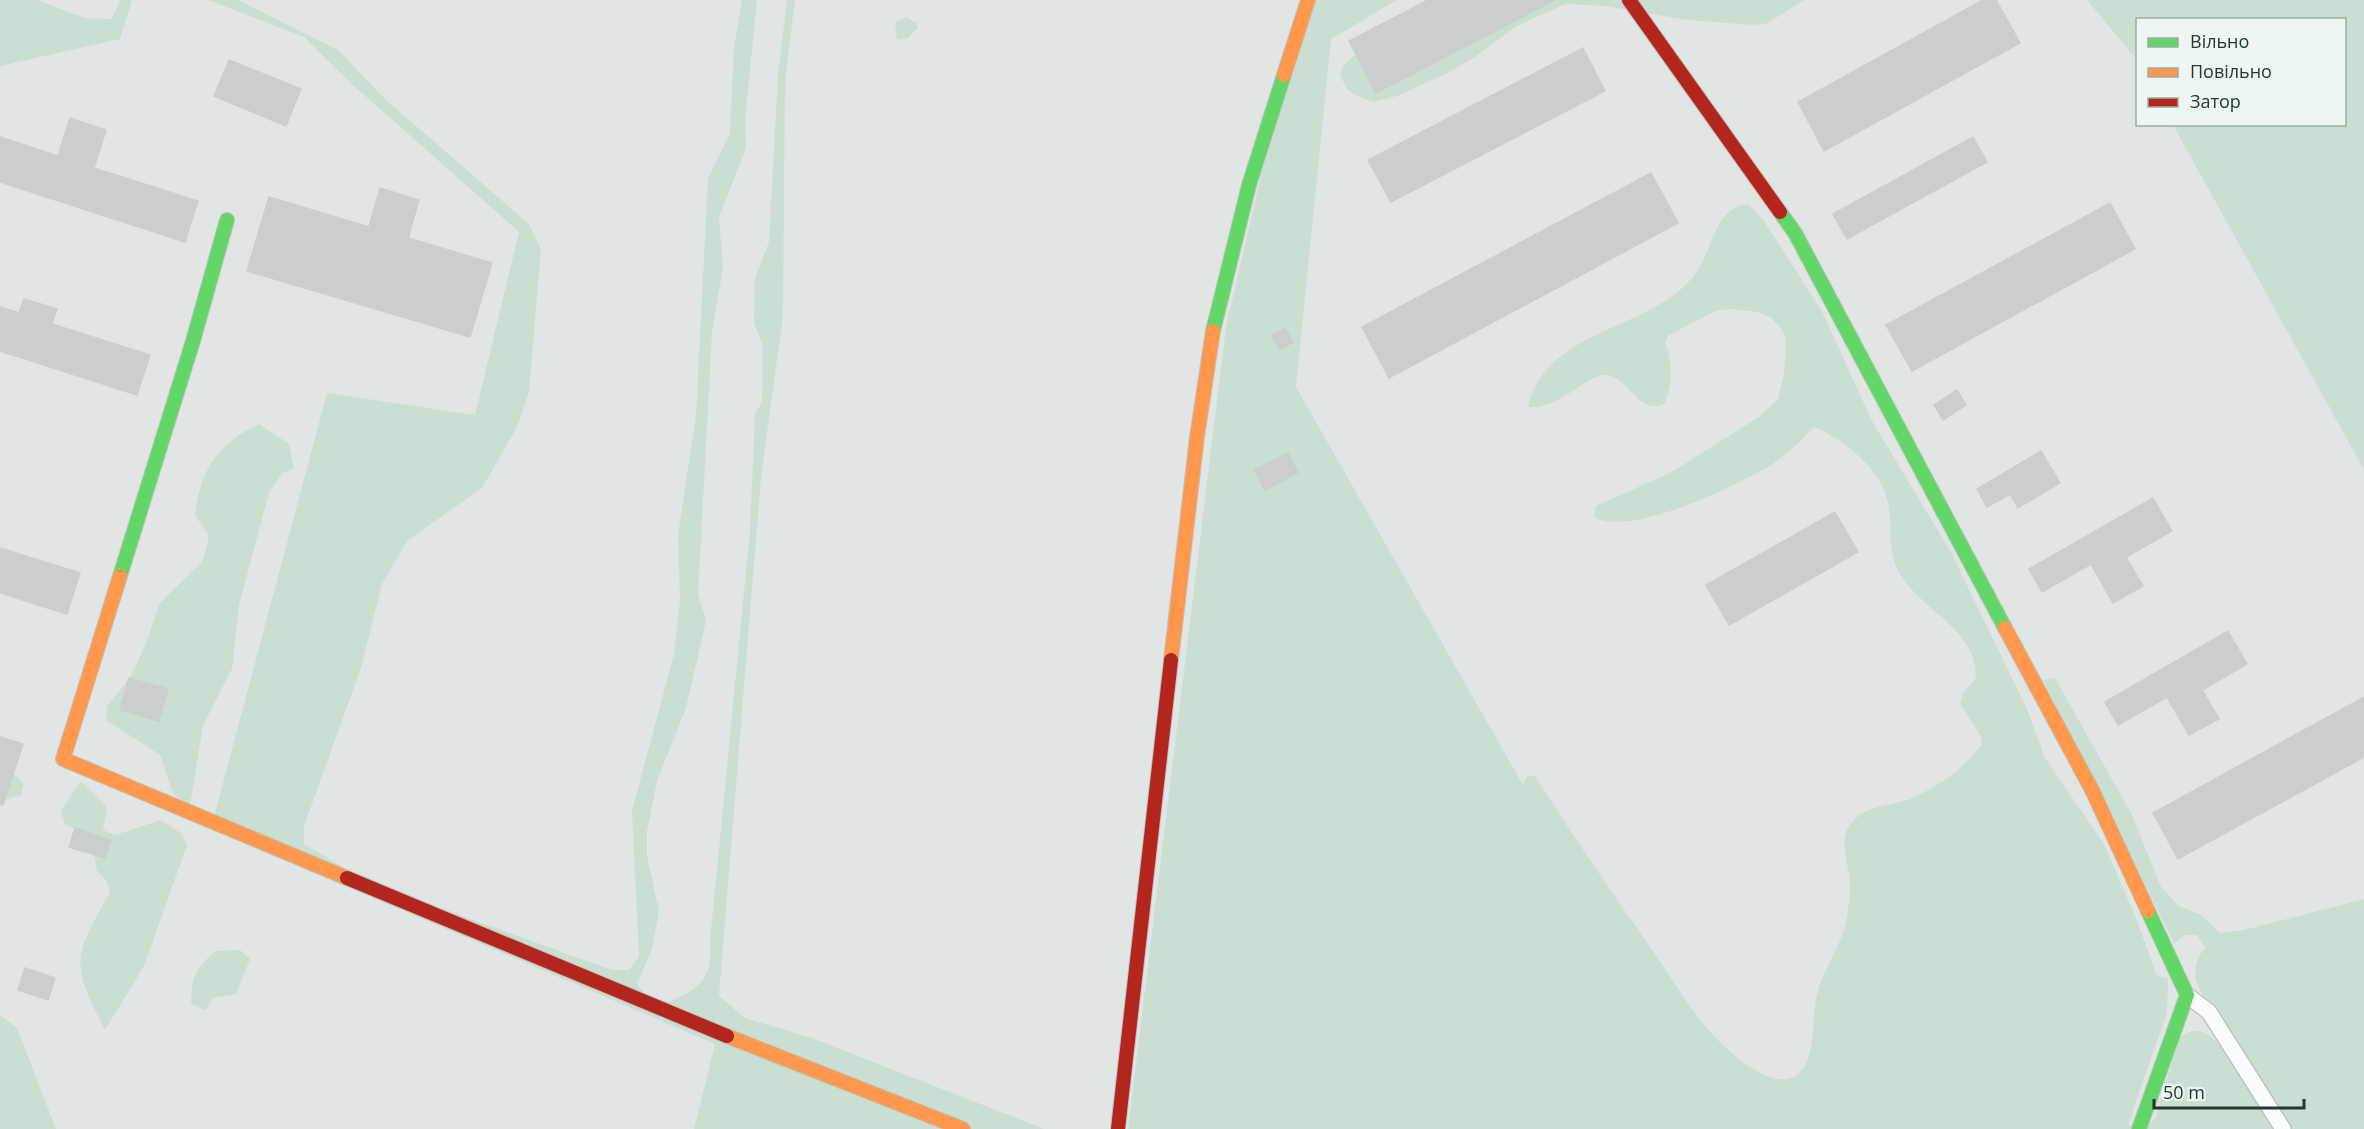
<svg xmlns="http://www.w3.org/2000/svg" width="2364" height="1129" viewBox="0 0 2364 1129" font-family="'Open Sans',sans-serif">
	<style>
		.green { fill: #cadfd1 }
		.building { fill: #cacfcd; stroke: #cacfcd; stroke-width: 1.5 }
		.lines { fill: none; stroke-linecap: round; stroke-linejoin: round }
		.street-casing { stroke: #bec3c1; stroke-width: 18 }
		.fast-casing { stroke: #bdc4c1; stroke-width: 16 }
		.slow-casing { stroke: #bdc4c1; stroke-width: 16 }
		.jam-casing { stroke: #bdc4c1; stroke-width: 16 }
		.street { stroke: #fafbfb; stroke-width: 15 }
		.fast { stroke: #63d668; stroke-width: 14 }
		.slow { stroke: #ff974d; stroke-width: 14 }
		.jam { stroke: #b3261e; stroke-width: 14 }
	</style>
	<rect width="100%" height="100%" fill="#e1e6e4"/>
	<g class="green">
		<polygon points="0,0 37,0 85,18 112,19 120,0 132,0 120,39 0,66"/>
		<path d="M 208,0 L 238,0 L 338,50 L 385,99 L 529,224 L 541,249 L 529,392 L 517,427 L 482,488 L 408,540 L 382,584 L 361,668 L 304,826 L 304,844 L 368,882 L 612,970 L 629,970 L 639,956 L 632,811 L 674,654 L 680,600 L 678,535 L 696,415 L 708,179 L 730,133 L 734,47 L 742,0 L 757,0 L 745,121 L 746,148 L 719,217 L 723,268 L 712,333 L 698,594 L 706,621 L 686,708 L 657,781 L 647,831 L 647,856 L 659,911 L 652,949 L 637,984 L 645,994 L 668,1002 C 702,988 712,979 710,941 L 750,531 L 755,414 L 762,402 L 763,346 L 754,323 L 755,278 L 769,242 L 778,75 L 787,0 L 795,0 L 785,82 L 783,316 L 761,477 L 719,996 L 745,1018 L 812,1038 L 1044,1129 L 694,1129 L 715,1044 L 211,828 L 327,393 L 475,415 L 519,232 L 354,86 L 304,37 Z"/>
		<path d="M 1316,0 L 1397,0 L 1331,39 L 1296,387 L 1523,785 L 1527,776 L 1535,776 C 1575,839 1617,900 1660,961 C 1679,989 1697,1021 1722,1044 C 1742,1063 1790,1103 1807,1061 C 1815,1040 1812,1016 1817,994 C 1822,973 1835,955 1842,935 C 1848,921 1849,902 1850,886 C 1850,868 1839,844 1848,828 C 1863,802 1891,808 1915,797 C 1940,785 1966,767 1982,744 L 1981,737 L 1960,703 L 1963,693 L 1976,678 C 1977,629 1922,611 1900,574 C 1887,554 1893,526 1888,503 C 1882,469 1844,440 1814,427 C 1800,442 1782,459 1764,469 C 1728,489 1631,537 1594,517 L 1596,506 L 1670,473 L 1759,417 L 1778,399 L 1784,374 L 1786,340 L 1782,329 L 1770,317 L 1757,312 L 1731,309 L 1716,311 L 1669,335 L 1665,341 C 1672,361 1674,385 1664,404 C 1638,416 1630,377 1605,375 C 1588,374 1555,412 1528,407 C 1547,326 1653,332 1696,273 C 1713,250 1714,207 1748,204 L 1762,218 L 1822,311 L 1872,421 L 1951,552 L 2026,707 L 2045,758 L 2104,844 L 2136,918 L 2157,976 L 2168,978 L 2167,1013 L 2128,1125 L 2139,1129 L 1128,1129 L 1226,327 L 1262,171 Z"/>
		<polygon points="1431,0 1804,0 1768,23 1755,25 1687,20 1605,6 1565,4 1517,26 1475,57 1450,72 1397,96 1373,102 1355,95 1347,89 1340,75 1343,66 1357,53"/>
		<polygon points="2087,0 2364,0 2364,470 2173,125 2344,124 2344,20 2138,20 2137,60"/>
		<polygon points="907,17 916,23 918,28 908,38 897,40 895,22"/>
		<path d="M 259,424 L 289,444 L 294,469 L 282,473 L 269,493 L 239,605 L 232,669 L 203,725 L 190,806 L 173,794 L 160,755 L 106,720 L 107,706 L 130,678 L 147,641 L 159,604 L 203,561 L 209,536 L 195,515 C 200,470 218,443 259,424 Z"/>
		<path d="M 2055,678 L 2132,815 L 2161,887 L 2179,906 L 2201,915 L 2220,933 L 2244,930 L 2364,899 L 2364,1129 L 2146,1129 L 2156,1117 L 2178,1038 C 2203,1019 2217,1042 2232,1061 L 2233,1048 L 2238,1042 C 2227,1024 2204,1002 2197,983 C 2193,973 2197,953 2206,948 L 2197,935 L 2185,935 L 2174,943 L 2043,680 Z"/>
		<polygon points="6,766 24,784 21,795 9,799 0,797"/>
		<path d="M 81,781 L 107,807 L 103,830 L 115,835 L 161,820 L 182,834 L 187,845 L 144,966 L 105,1030 C 70,963 73,958 110,892 L 106,880 L 97,871 C 94,847 90,834 65,824 L 61,811 Z"/>
		<path d="M 240,950 L 250,959 L 236,994 L 213,998 L 206,1010 L 191,1004 C 192,975 195,970 215,951 Z"/>
		<polygon points="0,1015 17,1028 56,1129 0,1129"/>
	</g>
	<g class="building">
		<polygon points="1428,0 1555,0 1376,93 1349,41"/>
		<polygon points="1983,0 1996,0 2020,43 1824,151 1798,102"/>
		<polygon points="1583,48 1605,91 1391,202 1368,160"/>
		<polygon points="229,60 301,89 286,126 214,96"/>
		<polygon points="70,118 106,130 94,168 198,201 185,242 0,182 0,137 58,156"/>
		<polygon points="1973,137 1987,162 1847,239 1833,214"/>
		<polygon points="1651,173 1678,223 1389,378 1362,327"/>
		<polygon points="380,188 419,200 408,238 492,263 470,337 247,271 269,197 369,227"/>
		<polygon points="2110,203 2135,249 1912,371 1886,325"/>
		<polygon points="24,299 57,309 52,324 150,355 137,395 0,351 0,307 19,313"/>
		<polygon points="1285,328 1293,342 1280,350 1271,336"/>
		<polygon points="1957,390 1966,405 1943,420 1934,405"/>
		<polygon points="2041,451 2060,483 2018,508 2010,494 1987,507 1977,489"/>
		<polygon points="1288,453 1298,473 1265,490 1254,470"/>
		<polygon points="2153,498 2172,531 2126,557 2143,586 2113,603 2091,564 2042,592 2029,569"/>
		<polygon points="1835,512 1858,552 1729,625 1706,585"/>
		<polygon points="0,548 80,573 67,614 0,593"/>
		<polygon points="2228,631 2247,664 2202,690 2219,719 2189,735 2167,697 2118,725 2105,702"/>
		<polygon points="129,678 168,689 159,721 120,710"/>
		<polygon points="2364,697 2364,757 2178,859 2153,813"/>
		<polygon points="0,737 23,744 3,805 0,805"/>
		<polygon points="75,828 111,840 105,858 69,847"/>
		<polygon points="25,968 55,978 48,1000 18,990"/>
	</g>
	<g class="lines">
		<g class="street-casing">
			<polyline id="street" points="2187,995 2209,1012 2283,1129"/>
		</g>
		<g class="fast-casing">
			<g id="fast">
				<polyline points="1780,212 1795,233 2005,628"/>
				<polyline points="1213,331 1249,185 1284,75"/>
				<polyline points="120,576 193,341 227,220"/>
				<polyline points="2139,1129 2187,995 2148,911"/>
			</g>
		</g>
		<g class="slow-casing">
			<g id="slow">
				<polyline points="1284,75 1308,0"/>
				<polyline points="120,576 63,759 347,878"/>
				<polyline points="2005,628 2092,790 2148,911"/>
				<polyline points="1171,660 1197,437 1213,331"/>
				<polyline points="727,1036 963,1129"/>
			</g>
		</g>
		<g class="jam-casing">
			<g id="jam">
				<polyline points="1629,0 1780,212"/>
				<polyline points="347,878 727,1036"/>
				<polyline points="1118,1129 1171,660"/>
			</g>
		</g>
		<use href="#street" class="street"/>
		<use href="#fast" class="fast"/>
		<use href="#slow" class="slow"/>
		<use href="#jam" class="jam"/>
	</g>
	<rect x="2136" y="18" width="210" height="108" fill="#eef6f3" stroke="#9caaa6" stroke-width="1.5"/>
	<rect x="2148" y="38" width="30" height="9" fill="#63d668" stroke="#9caaa6" stroke-width="1.5"/>
	<text x="2190" y="48" font-size="18" fill="#213833">Вільно</text>
	<rect x="2148" y="68" width="30" height="9" fill="#ff974d" stroke="#9caaa6" stroke-width="1.5"/>
	<text x="2190" y="78" font-size="18" fill="#213833">Повільно</text>
	<rect x="2148" y="98" width="30" height="9" fill="#b3261e" stroke="#9caaa6" stroke-width="1.5"/>
	<text x="2190" y="108" font-size="18" fill="#213833">Затор</text>
	<path d="M2154 1099v9h150v-9" fill="none" stroke="#213833" stroke-width="3"/>
	<text x="2163" y="1099" font-size="18" fill="#213833" stroke="#eef6f3" stroke-width="4.5" paint-order="stroke">50 m</text>
</svg>
